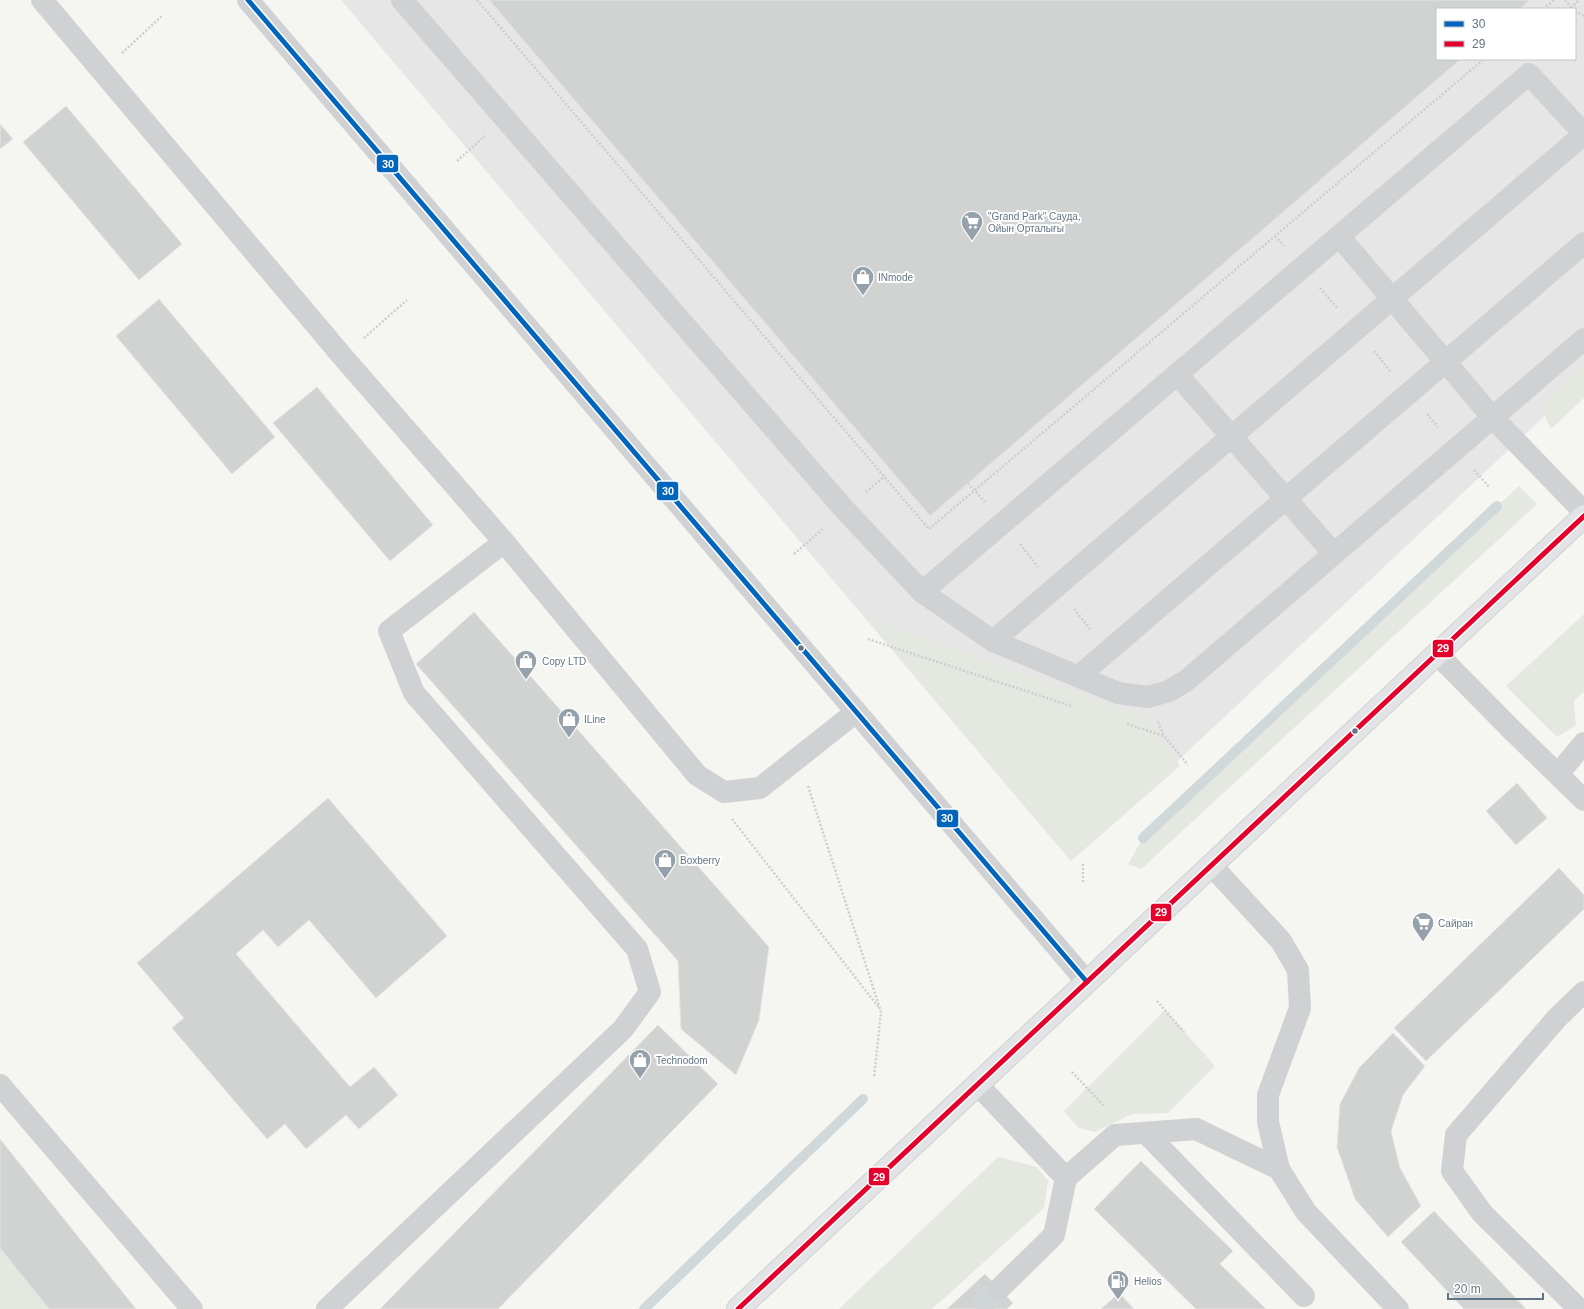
<svg xmlns="http://www.w3.org/2000/svg" width="1584" height="1309" viewBox="0 0 1584 1309" font-family="Helvetica,sans-serif">
	<style>
		.built { fill: #e5e6e5; fill-rule: evenodd }
		.green { fill: #e4e8e0 }
		.lines { fill: none; stroke-linecap: round; stroke-linejoin: round }
		.stream { stroke: #d0d8da; stroke-width: 10 }
		.building { fill: #d1d2d2; stroke: #e4e4e2 }
		.minor-tunnel { stroke: #d0d5d7; stroke-width: 22; stroke-dasharray: 22 11; stroke-linecap: butt }
		.major-casing { stroke: #d0d2d2; stroke-width: 24 }
		.path { stroke: #cecece; stroke-width: 2.5; stroke-dasharray: 2 2; stroke-linecap: butt }
		.minor { stroke: #d0d1d2; stroke-width: 22 }
		.major { stroke: #e2e3e4; stroke-width: 22 }
		.bus-1-casing { stroke: #fff; stroke-width: 8 }
		.bus-2-casing { stroke: #fff; stroke-width: 8 }
		.bus-1 { stroke: #0065bd; stroke-width: 5 }
		.bus-2 { stroke: #e4002b; stroke-width: 5 }
		.bus-dot { fill: #627485; stroke: #fff; stroke-width: 1.5 }
		.labels { text-anchor: middle; stroke-width: 4; stroke-linejoin: round; paint-order: stroke }
		.poi-label { font-size: 10px; fill: #627485; stroke: #fff; text-anchor: start }
		.line-badge { stroke: #fff; stroke-width: 1.5 }
		.badge-label { font-size: 11px; text-anchor: middle; font-weight: bold; fill: #fff }
	</style>
	<rect width="100%" height="100%" fill="#f5f5f2"/>
	<path class="built" d="M 341,0 L 1584,0 L 1584,379 L 1071,861 ZM 1437,9 L 1575,9 L 1575,59 L 1437,59 Z"/>
	<g class="green">
		<polygon points="1584,361 1584,398 1551,429 1540,405"/>
		<polygon points="1519,486 1537,504 1141,869 1128,864 1143,838"/>
		<polygon points="1584,614 1584,692 1574,701 1576,725 1557,737 1506,686"/>
		<polygon points="864,616 1147,717 1180,766 1071,861"/>
		<polygon points="1165,1010 1215,1066 1168,1113 1132,1114 1095,1132 1079,1128 1064,1111"/>
		<polygon points="998,1157 1037,1167 1048,1181 1044,1208 932,1309 839,1309"/>
		<polygon points="0,1248 49,1309 0,1309"/>
	</g>
	<g class="lines">
		<g class="stream">
			<polyline points="1143,838 1497,506"/>
			<polyline points="644,1309 863,1099"/>
		</g>
	</g>
	<g class="building">
		<polygon points="489,0 1530,0 1520,9 1437,9 1437,59 1461,59 930,516"/>
		<polygon points="66,106 182,244 139,280 23,142"/>
		<polygon points="0,124 13,139 0,149"/>
		<polygon points="159,299 275,437 232,474 116,336"/>
		<polygon points="317,387 433,525 390,561 273,423"/>
		<polygon points="474,612 769,947 759,1020 736,1075 681,1029 678,961 416,664"/>
		<polygon points="1517,783 1547,818 1516,845 1486,811"/>
		<polygon points="328,798 447,936 376,998 309,920 278,947 263,930 236,954 350,1087 374,1067 398,1095 359,1129 346,1115 306,1149 285,1124 267,1139 172,1028 184,1018 137,963"/>
		<polygon points="1559,868 1584,895 1584,909 1426,1061 1394,1028"/>
		<polygon points="658,1025 718,1084 498,1309 380,1309"/>
		<polygon points="1393,1033 1425,1066 1403,1095 1391,1131 1400,1168 1421,1206 1388,1237 1355,1199 1337,1147 1340,1104 1359,1068"/>
		<polygon points="0,1139 136,1309 49,1309 0,1248"/>
		<polygon points="1141,1161 1233,1251 1220,1264 1266,1309 1196,1309 1094,1209"/>
		<polygon points="1434,1211 1526,1309 1464,1309 1401,1242"/>
		<polygon points="985,1274 1013,1303 1007,1309 947,1309"/>
		<polygon points="1119,1293 1134,1309 1101,1309"/>
	</g>
	<g class="lines">
		<polyline class="minor-tunnel" points="978,1309 999,1289"/>
		<g class="major-casing">
			<polyline id="major" points="738,1309 1584,516"/>
		</g>
		<g class="path">
			<polyline points="477,0 929,529 1484,59"/>
			<polyline points="1565,0 1573,9"/>
			<polyline points="1571,8 1579,0"/>
			<polyline points="1543,9 1554,0"/>
			<polyline points="1575,11 1584,16"/>
			<polyline points="122,53 163,15"/>
			<polyline points="457,161 485,136"/>
			<polyline points="1275,236 1284,246"/>
			<polyline points="1320,288 1338,309"/>
			<polyline points="364,338 407,300"/>
			<polyline points="1374,351 1391,372"/>
			<polyline points="1427,414 1438,427"/>
			<polyline points="1474,470 1489,487"/>
			<polyline points="968,483 985,502"/>
			<polyline points="866,492 885,476"/>
			<polyline points="1020,544 1038,567"/>
			<polyline points="794,554 824,528"/>
			<polyline points="1074,609 1091,630"/>
			<polyline points="868,639 1071,706"/>
			<polyline points="1158,722 1164,736"/>
			<polyline points="1127,724 1164,736 1188,765"/>
			<polyline points="808,786 881,1012 874,1078"/>
			<polyline points="732,819 880,1009"/>
			<polyline points="1083,882 1083,862"/>
			<polyline points="1157,1001 1184,1032"/>
			<polyline points="1072,1072 1104,1106"/>
		</g>
		<g class="minor">
			<polyline points="42,0 343,357 504,542 697,775 724,792 760,788 856,712"/>
			<polyline points="248,0 1087,982"/>
			<polyline points="402,0 845,510 922,592 993,641 1118,693 1148,697 1169,691 1187,680 1584,339"/>
			<polyline points="1339,236 1493,418 1584,512"/>
			<polyline points="1177,374 1334,554"/>
			<polyline points="922,592 1529,74 1584,134"/>
			<polyline points="993,641 1584,134"/>
			<polyline points="1437,654 1512,730 1584,800"/>
			<polyline points="1079,676 1584,243"/>
			<polyline points="1558,774 1584,743"/>
			<polyline points="1211,865 1281,941 1298,970 1300,1008 1268,1095 1268,1122 1279,1169 1306,1212 1398,1309"/>
			<polyline points="0,1085 192,1309"/>
			<polyline points="978,1085 1066,1178"/>
			<polyline points="1146,1133 1304,1296"/>
			<polyline points="999,1289 1054,1235 1066,1178 1115,1135 1196,1129 1279,1169"/>
			<polyline points="327,1309 623,1029 650,992 637,949 414,693 389,631 504,542"/>
			<polyline points="1579,1309 1482,1213 1452,1171 1456,1135 1557,1018 1584,992"/>
		</g>
		<use href="#major" class="major"/>
		<g class="bus-1-casing">
			<polyline id="bus-1" points="248,0 1087,982"/>
		</g>
		<g class="bus-2-casing">
			<polyline id="bus-2" points="738,1309 1584,516"/>
		</g>
		<use href="#bus-1" class="bus-1"/>
		<use href="#bus-2" class="bus-2"/>
	</g>
	<defs>
		<g id="supermarket-pin" transform="scale(1.15)"><path d="M0 17L-7.5 6A9.5 9.5 0 1 1 7.5 6Z" fill="#95a1ab" stroke="#fff"/><path d="M-6-5.5h2.5l.6 2H6L4.5 2H-2.5L-4.4-4H-6ZM-1.5 3.2a1.3 1.3 0 1 0 .1 0ZM3 3.2a1.3 1.3 0 1 0 .1 0Z" fill="#fff"/></g>
		<g id="shop-pin" transform="scale(1.15)"><path d="M0 17L-7.5 6A9.5 9.5 0 1 1 7.5 6Z" fill="#95a1ab" stroke="#fff"/><path d="M-5-2.5h2.3a2.7 3.5 0 0 1 5.4 0H5L5.5 6h-11ZM-1.5-2.5h3a1.5 2.3 0 0 0-3 0Z" fill="#fff"/></g>
		<g id="fuel-pin" transform="scale(1.15)"><path d="M0 17L-7.5 6A9.5 9.5 0 1 1 7.5 6Z" fill="#95a1ab" stroke="#fff"/><path d="M-5.5-6h7V0h2V4h1.3V-2.5L3-4.5l.8-.8L6-3V5H2.5V1h-1V6h-7ZM-4.2-4.7v3.2H.2V-4.7Z" fill="#fff"/></g>
	</defs>
	<g fill-rule="evenodd">
		<use href="#supermarket-pin" x="972" y="222"/>
		<use href="#shop-pin" x="863" y="277"/>
		<use href="#shop-pin" x="526" y="661"/>
		<use href="#shop-pin" x="569" y="719"/>
		<use href="#shop-pin" x="665" y="860"/>
		<use href="#supermarket-pin" x="1423" y="923"/>
		<use href="#shop-pin" x="640" y="1060"/>
		<use href="#fuel-pin" x="1118" y="1281"/>
	</g>
	<g class="bus-dot">
		<circle cx="801" cy="648" r="3.5"/>
		<circle cx="1355" cy="731" r="3.5"/>
	</g>
	<g class="labels">
		<g class="poi-label">
			<text x="988" y="220">"Grand Park" Сауда,<tspan x="988" dy="12">Ойын Орталығы</tspan></text>
			<text x="878" y="281">INmode</text>
			<text x="542" y="665">Copy LTD</text>
			<text x="584" y="723">ILine</text>
			<text x="680" y="864">Boxberry</text>
			<text x="1438" y="927">Сайран</text>
			<text x="656" y="1064">Technodom</text>
			<text x="1134" y="1285">Helios</text>
		</g>
	</g>
	<g class="line-badge">
		<rect x="376" y="154" width="23" height="19" rx="4" fill="#0065bd"/>
		<rect x="656" y="481" width="23" height="20" rx="4" fill="#0065bd"/>
		<rect x="1432" y="639" width="22" height="19" rx="4" fill="#e4002b"/>
		<rect x="936" y="809" width="23" height="19" rx="4" fill="#0065bd"/>
		<rect x="1150" y="903" width="22" height="19" rx="4" fill="#e4002b"/>
		<rect x="868" y="1167" width="22" height="19" rx="4" fill="#e4002b"/>
	</g>
	<g class="badge-label">
		<text x="388" y="168">30</text>
		<text x="668" y="495">30</text>
		<text x="1443" y="652">29</text>
		<text x="947" y="822">30</text>
		<text x="1161" y="916">29</text>
		<text x="879" y="1181">29</text>
	</g>
	<rect x="1436" y="8" width="140" height="52" fill="#ffffff" stroke="#c0c7ce"/>
	<rect x="1444" y="21" width="20" height="6" fill="#0065bd" stroke="#c0c7ce"/>
	<text x="1472" y="28" font-size="12" fill="#627485">30</text>
	<rect x="1444" y="41" width="20" height="6" fill="#e4002b" stroke="#c0c7ce"/>
	<text x="1472" y="48" font-size="12" fill="#627485">29</text>
	<path d="M1448 1293v6h95v-6" fill="none" stroke="#627485" stroke-width="2"/>
	<text x="1454" y="1293" font-size="12" fill="#627485" stroke="#ffffff" stroke-width="3" paint-order="stroke">20 m</text>
</svg>
